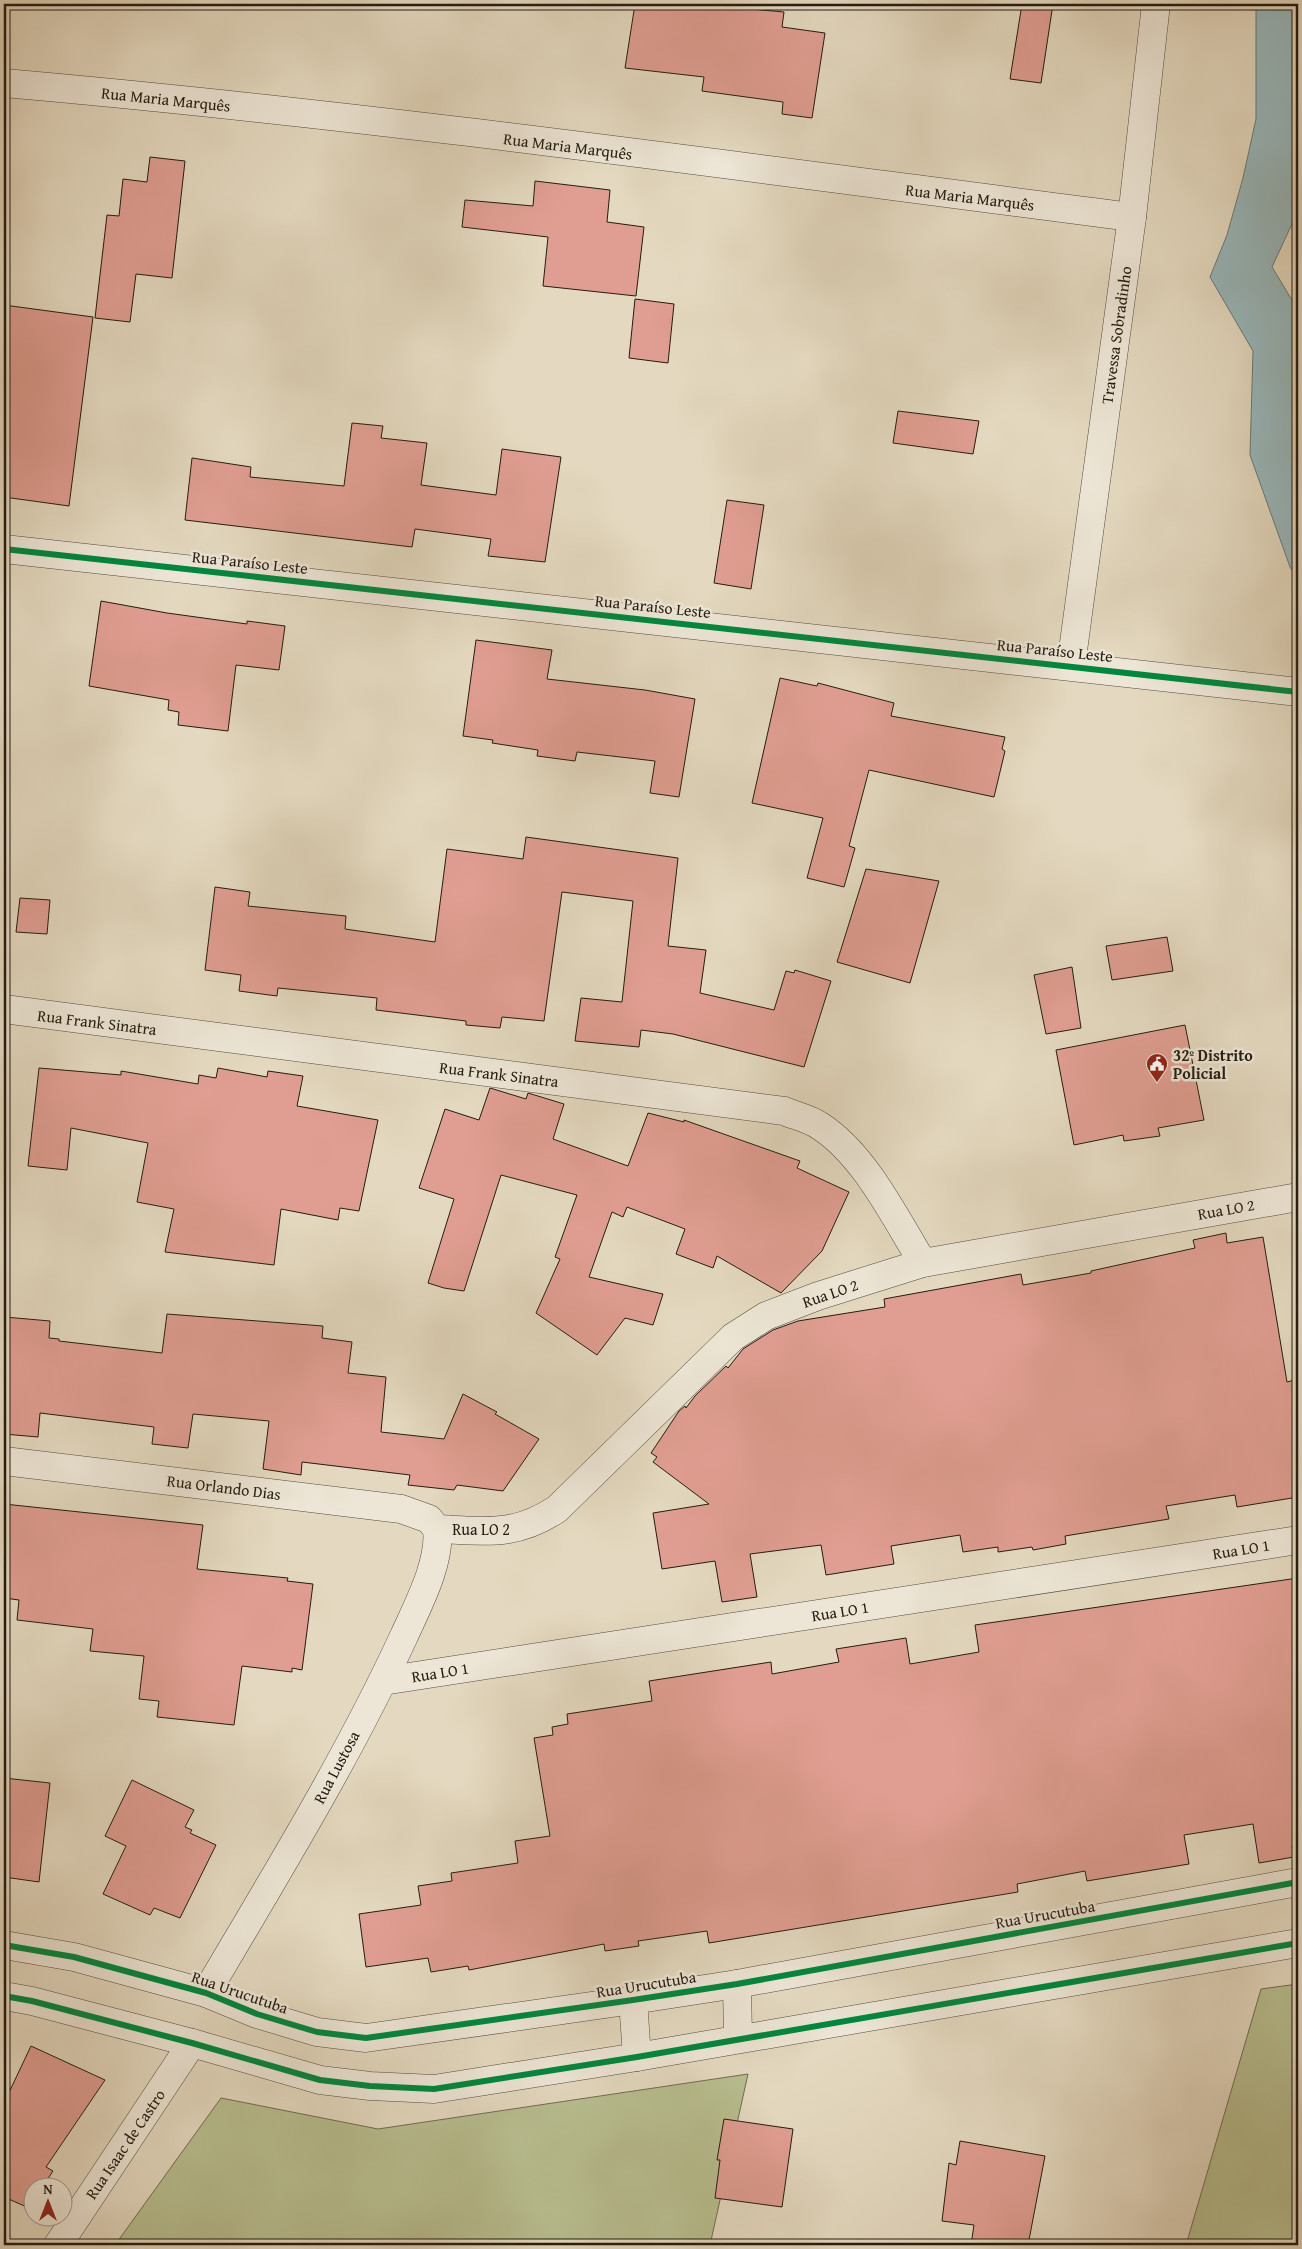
<svg xmlns="http://www.w3.org/2000/svg" width="1302" height="2249" viewBox="0 0 1302 2249" font-family="'Gentium Book Plus',serif">
	<style>
		.green { fill: #b8be90; stroke: #6e6d51 }
		.water { fill: #99b8bc; stroke: #6a7a78 }
		.building { fill: #e09e92; stroke: #241c12 }
		.lines { fill: none; stroke-linecap: round; stroke-linejoin: round }
		.minor-casing { stroke: #544b3e; stroke-width: 29 }
		.minor { stroke: #ede6d6; stroke-width: 28 }
		.cycleway-casing { stroke: #ede6d6; stroke-width: 9 }
		.cycleway { stroke: #00873e; stroke-width: 6 }
		.labels { text-anchor: middle; stroke-width: 5; stroke-linejoin: round; paint-order: stroke }
		.street-label { font-size: 16px; fill: #241c12; stroke: #ede6d6 }
		.poi-label { font-size: 16px; font-weight: bold; fill: #241c12; stroke: #ede6d6; text-anchor: start }
	</style>
	<rect width="100%" height="100%" fill="#e4d9c0"/>
	<filter id="stains"><feTurbulence type="fractalNoise" baseFrequency=".004" numOctaves="4"/><feColorMatrix values="0 0 0 0 .2 0 0 0 0 .09 0 0 0 0 .02 0 0 0 .5 -.17"/></filter>
	<radialGradient id="worn" r=".72"><stop offset=".6" stop-color="#630" stop-opacity="0"/><stop offset="1" stop-color="#630" stop-opacity=".3"/></radialGradient>
	<g class="green">
		<polygon points="1298,1984 1298,2245 1186,2245 1261,1989"/>
		<polygon points="748,2074 710,2245 115,2245 221,2098 378,2129"/>
	</g>
	<polygon class="water" points="1256,4 1298,4 1298,211 1272,267 1298,310 1298,580 1290,567 1250,455 1253,351 1210,277 1227,235 1243,178 1256,119"/>
	<g class="building">
		<polygon points="635,4 752,4 751,9 784,12 782,27 825,33 812,118 782,114 783,102 702,91 704,77 625,68"/>
		<polygon points="1022,4 1053,4 1041,83 1010,79"/>
		<polygon points="150,157 185,161 172,278 136,274 130,322 95,318 107,215 119,216 123,179 147,182"/>
		<polygon points="535,181 610,190 607,222 644,227 636,296 543,286 548,237 462,227 465,200 533,206"/>
		<polygon points="635,299 674,304 668,363 629,358"/>
		<polygon points="4,305 93,317 69,506 4,497"/>
		<polygon points="898,411 979,421 973,454 893,443"/>
		<polygon points="352,423 383,426 381,438 427,443 421,485 496,495 502,449 561,457 545,562 488,556 491,539 415,529 412,547 185,520 192,458 251,467 250,477 344,486"/>
		<polygon points="727,500 764,505 751,589 714,583"/>
		<polygon points="101,601 167,613 247,624 247,621 285,626 279,670 236,665 228,731 178,725 179,712 168,710 169,700 89,686"/>
		<polygon points="476,640 552,650 547,679 645,690 695,699 679,797 650,793 655,761 577,752 575,761 537,756 538,750 492,743 493,740 463,736"/>
		<polygon points="780,678 817,686 818,683 894,703 891,716 1005,737 1002,749 1005,751 994,797 869,770 849,846 855,848 844,887 807,878 823,818 752,803"/>
		<polygon points="526,837 678,858 668,946 706,950 700,993 774,1010 786,971 794,973 795,970 831,981 804,1067 673,1034 641,1030 639,1047 575,1041 581,998 622,1002 633,901 562,892 544,1021 502,1017 500,1028 466,1025 466,1021 376,1010 377,998 278,988 277,996 239,991 241,975 205,970 215,887 250,892 248,906 346,916 345,929 435,942 447,849 523,859"/>
		<polygon points="866,869 939,881 910,983 837,962"/>
		<polygon points="20,898 50,900 47,934 16,932"/>
		<polygon points="1167,937 1173,971 1112,980 1106,946"/>
		<polygon points="1072,967 1081,1028 1046,1034 1034,975"/>
		<polygon points="1185,1025 1204,1120 1158,1128 1160,1136 1124,1141 1123,1135 1074,1145 1056,1050"/>
		<polygon points="39,1068 121,1075 121,1071 198,1084 199,1075 216,1078 218,1068 267,1077 268,1071 303,1076 297,1106 378,1120 359,1211 340,1208 338,1220 281,1209 274,1265 165,1252 174,1209 137,1202 148,1143 71,1128 67,1170 28,1166"/>
		<polygon points="490,1088 526,1099 528,1093 564,1104 553,1139 628,1166 648,1113 684,1122 684,1120 800,1161 797,1168 849,1192 822,1251 781,1293 717,1256 713,1268 676,1254 685,1229 627,1207 623,1217 612,1212 589,1277 663,1294 653,1325 625,1318 597,1355 536,1313 560,1259 555,1257 577,1195 501,1175 464,1291 444,1288 428,1283 454,1199 419,1188 445,1109 479,1120"/>
		<polygon points="1226,1233 1227,1243 1263,1237 1287,1382 1298,1379 1298,1497 1237,1507 1235,1495 1166,1506 1169,1519 1065,1536 1066,1544 1033,1550 1032,1547 998,1552 998,1547 963,1552 960,1535 891,1546 894,1564 826,1575 821,1545 750,1554 757,1597 722,1602 715,1561 662,1569 653,1513 709,1504 653,1462 657,1457 651,1453 679,1411 685,1406 686,1408 695,1396 726,1366 728,1368 743,1349 773,1330 798,1321 885,1307 884,1299 1021,1274 1023,1285 1091,1273 1091,1271 1195,1248 1193,1240"/>
		<polygon points="167,1314 323,1326 322,1338 352,1342 348,1373 386,1377 381,1432 444,1439 463,1394 497,1412 495,1414 539,1439 503,1491 457,1485 454,1490 408,1485 410,1475 302,1462 301,1475 263,1469 269,1421 193,1414 188,1448 152,1444 154,1427 40,1413 38,1437 4,1434 5,1317 50,1321 49,1338 59,1339 59,1341 162,1353"/>
		<polygon points="4,1504 203,1525 197,1569 288,1578 287,1581 313,1584 302,1670 292,1668 292,1672 242,1666 234,1725 157,1717 159,1701 139,1699 144,1656 90,1651 93,1629 17,1620 19,1600 4,1598"/>
		<polygon points="1298,1578 1298,1845 1292,1846 1294,1857 1259,1863 1253,1824 1184,1835 1189,1864 1087,1881 1085,1871 1017,1884 1018,1892 709,1943 707,1931 638,1941 639,1946 605,1951 604,1944 469,1970 468,1966 431,1972 428,1958 366,1967 359,1914 421,1905 418,1886 452,1881 451,1873 518,1863 515,1841 550,1836 534,1738 553,1735 552,1727 568,1724 567,1714 652,1701 649,1681 771,1662 772,1674 839,1662 836,1649 906,1638 910,1664 979,1652 975,1625"/>
		<polygon points="4,1778 50,1783 39,1882 4,1877"/>
		<polygon points="132,1780 194,1810 185,1827 192,1830 190,1833 216,1845 180,1918 154,1908 150,1915 103,1894 126,1846 105,1836"/>
		<polygon points="31,2046 105,2080 46,2167 53,2171 43,2186 32,2186 32,2202 29,2208 4,2197 4,2103"/>
		<polygon points="724,2119 793,2129 782,2207 715,2198 720,2160 717,2160"/>
		<polygon points="960,2141 1045,2156 1029,2240 1024,2240 1024,2245 971,2245 974,2225 942,2221 949,2163 956,2165"/>
	</g>
	<g class="lines">
		<g class="minor-casing">
			<g id="minor">
				<path d="M 4,83 C 381,116 756,169 1132,217"/>
				<polyline points="4,549 1298,692"/>
				<polyline points="1071,665 1132,217 1156,4"/>
				<path d="M 4,1009 L 784,1111 C 796,1116 810,1119 820,1126 C 865,1155 895,1218 923,1263"/>
				<polyline points="4,1461 401,1509 429,1519 437,1529"/>
				<path d="M 437,1529 C 486,1531 515,1537 557,1509 L 733,1337 L 766,1316 L 818,1296 L 923,1263 L 1298,1197"/>
				<polyline points="383,1681 1298,1540"/>
				<polyline points="4,1945 74,1957 206,1993 257,2014 317,2032 366,2038 633,2000 737,1984 1298,1882"/>
				<polyline points="737,1984 738,2038"/>
				<path d="M 206,1993 C 275,1876 347,1759 404,1636 C 418,1605 441,1562 437,1529"/>
				<polyline points="4,1996 32,2001 192,2043 320,2080 370,2086 434,2089 637,2057 1298,1943"/>
				<polyline points="633,2000 637,2057"/>
				<polyline points="58,2245 192,2043"/>
			</g>
		</g>
		<use href="#minor" class="minor"/>
		<g class="cycleway-casing">
			<g id="cycleway">
				<polyline points="4,549 1298,692"/>
				<polyline points="4,1945 74,1957 206,1993 257,2014 317,2032 366,2038 633,2000 737,1984 1298,1882"/>
				<polyline points="4,1996 32,2001 192,2043 320,2080 370,2086 434,2089 637,2057 1298,1943"/>
			</g>
		</g>
		<use href="#cycleway" class="cycleway"/>
	</g>
	<defs>
		<g id="civic-pin" transform="scale(1.125)"><path d="M0 17L-7.5 6A9.5 9.5 0 1 1 7.5 6Z" fill="#8f2418" stroke="#ede6d6"/><path d="M-.6-6.5H3V-4.5H.6V-3L4-1V1h2V6H-6V1h2V-1L-.6-3ZM-1.2 2.5V6h2.4V2.5Z" fill="#fff"/></g>
	</defs>
	<g fill-rule="evenodd">
		<use href="#civic-pin" x="1157" y="1064"/>
	</g>
	<g class="labels">
		<g class="street-label">
			<text transform="translate(166 99) rotate(6)" y="6">Rua Maria Marquês</text>
			<text transform="translate(568 146) rotate(7)" y="6">Rua Maria Marquês</text>
			<text transform="translate(970 197) rotate(7)" y="6">Rua Maria Marquês</text>
			<text transform="translate(1116 335) rotate(-82)" y="6">Travessa Sobradinho</text>
			<text transform="translate(250 562) rotate(6)" y="6">Rua Paraíso Leste</text>
			<text transform="translate(653 606) rotate(6)" y="6">Rua Paraíso Leste</text>
			<text transform="translate(1055 650) rotate(6)" y="6">Rua Paraíso Leste</text>
			<text transform="translate(97 1022) rotate(7)" y="6">Rua Frank Sinatra</text>
			<text transform="translate(499 1074) rotate(7)" y="6">Rua Frank Sinatra</text>
			<text transform="translate(1226 1209) rotate(-10)" y="6">Rua LO 2</text>
			<text transform="translate(830 1293) rotate(-19)" y="6">Rua LO 2</text>
			<text transform="translate(224 1487) rotate(7)" y="6">Rua Orlando Dias</text>
			<text x="481" y="1535">Rua LO 2</text>
			<text transform="translate(1241 1549) rotate(-9)" y="6">Rua LO 1</text>
			<text transform="translate(840 1611) rotate(-9)" y="6">Rua LO 1</text>
			<text transform="translate(440 1672) rotate(-9)" y="6">Rua LO 1</text>
			<text transform="translate(336 1767) rotate(-62)" y="6">Rua Lustosa</text>
			<text transform="translate(1045 1914) rotate(-10)" y="6">Rua Urucutuba</text>
			<text transform="translate(646 1984) rotate(-9)" y="6">Rua Urucutuba</text>
			<text transform="translate(240 1992) rotate(19)" y="6">Rua Urucutuba</text>
			<text transform="translate(125 2144) rotate(-56)" y="6">Rua Isaac de Castro</text>
		</g>
		<g class="poi-label">
			<text x="1173" y="1061">32º Distrito<tspan x="1173" dy="18">Policial</tspan></text>
		</g>
	</g>
	<rect width="1302" height="2249" fill="none" stroke="#e4d9c0" stroke-width="20"/>
	<rect x="5" y="5" width="1292" height="2239" fill="none" stroke="#241c12" stroke-width="2.5"/>
	<rect x="10" y="10" width="1282" height="2229" fill="none" stroke="#241c12"/>
	<g transform="translate(48 2202)"><circle r="24" fill="#ede6d6" stroke="#9d9588"/>
	<path d="M0-4L9 19L0 12L-9 19Z" fill="#8f2418"/>
	<text y="-8" font-size="14" font-weight="bold" text-anchor="middle" fill="#241c12">N</text>
	</g>
	<rect width="100%" height="100%" filter="url(#stains)"/>
	<rect width="100%" height="100%" fill="url(#worn)"/>
</svg>
